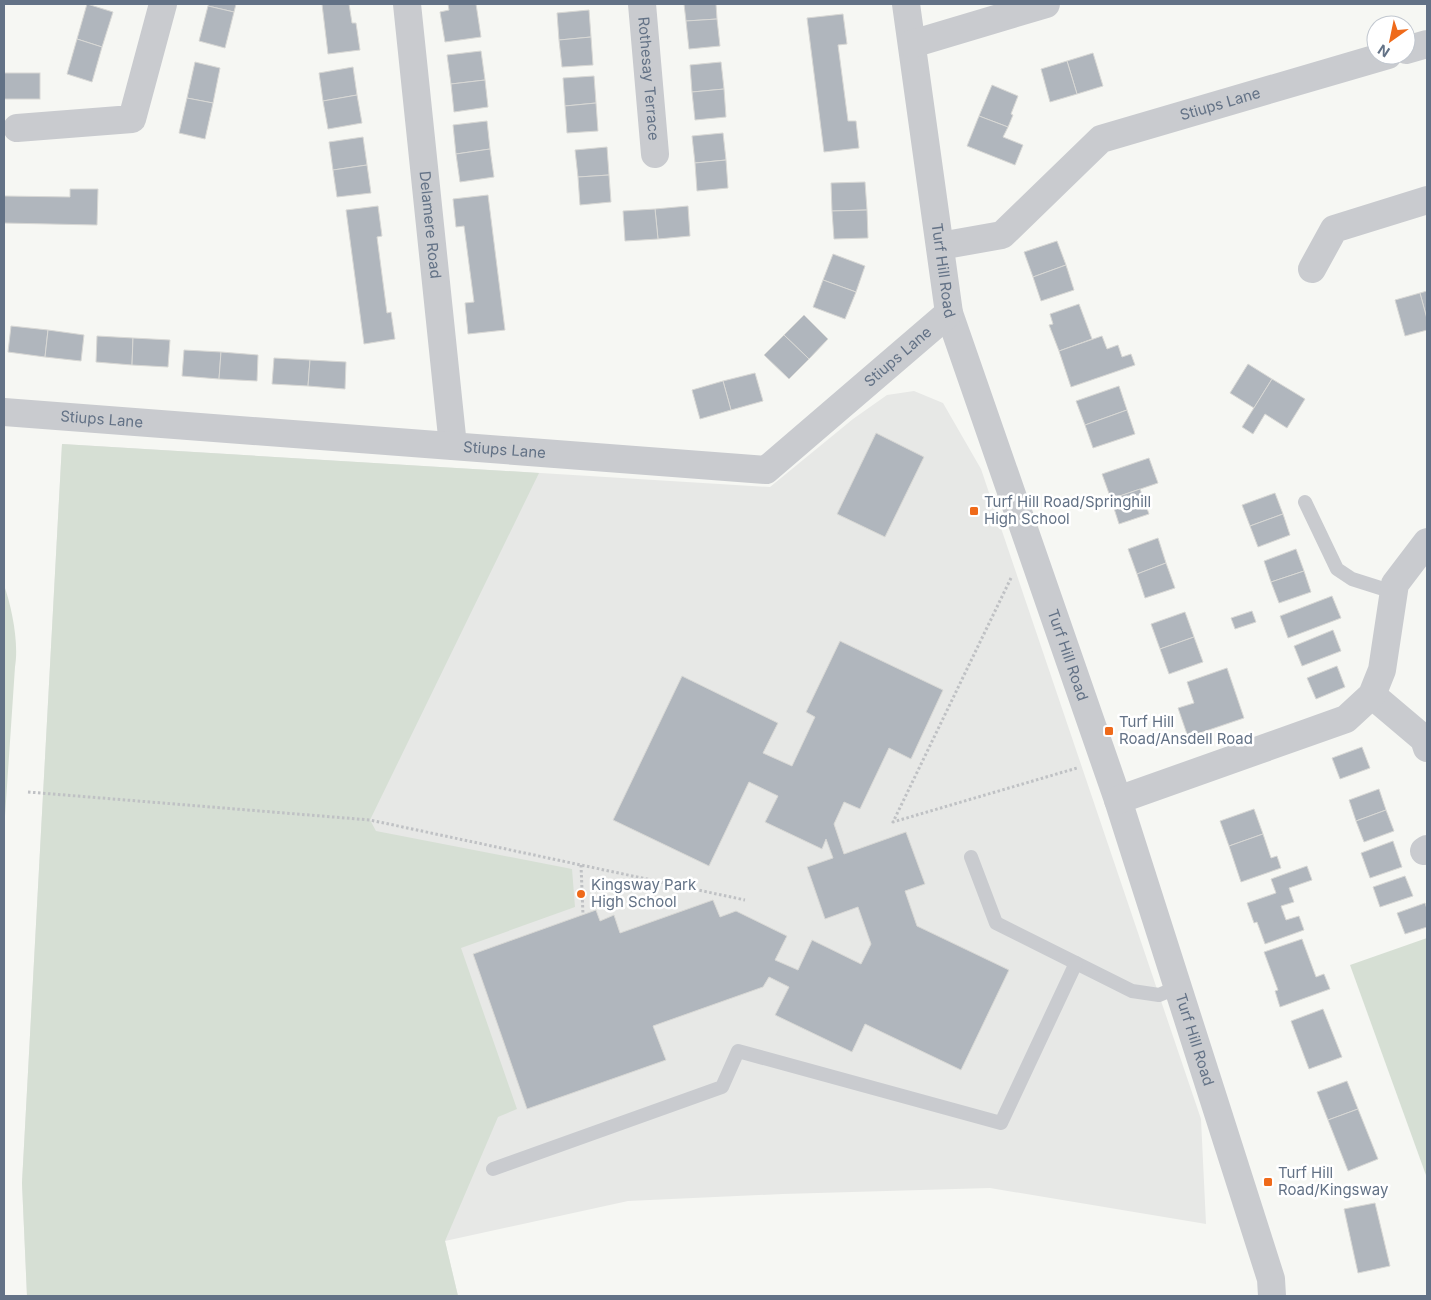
<svg xmlns="http://www.w3.org/2000/svg" width="1431" height="1300" viewBox="0 0 1431 1300" font-family="Inter,sans-serif">
	<style>
		.built { fill: #e7e8e6 }
		.green { fill: #d6dfd4 }
		.building { fill: #b0b6bd; stroke: #d8d8d5 }
		.lines { fill: none; stroke-linecap: round; stroke-linejoin: round }
		.path { stroke: #bfc1c4; stroke-width: 3; stroke-dasharray: 2.5 2.5; stroke-linecap: butt }
		.lane { stroke: #c9cbcf; stroke-width: 14 }
		.street { stroke: #c9cbcf; stroke-width: 28 }
		.poi-dot { fill: #ef6a1a; stroke: #fff; stroke-width: 2 }
		.labels { text-anchor: middle; stroke-width: 5; stroke-linejoin: round; paint-order: stroke }
		.street-label { font-size: 15px; fill: #637286; stroke: #fff }
		.poi-label { font-size: 15px; fill: #637286; stroke: #fff; text-anchor: start }
	</style>
	<rect width="100%" height="100%" fill="#f6f7f3"/>
	<polygon class="built" points="914,391 943,403 981,469 1201,1119 1206,1224 990,1188 783,1194 628,1201 445,1241 458,1296 27,1296 22,1183 62,444 770,487 853,419 887,395"/>
	<g class="green">
		<polygon points="62,444 539,473 370,820 376,831 572,869 575,907 461,948 517,1109 498,1117 445,1241 458,1296 27,1296 22,1183"/>
		<path d="M 4,585 C 12,608 19,643 15,667 L 4,831 Z"/>
		<polygon points="1427,938 1427,1178 1350,965"/>
	</g>
	<g class="building">
		<polygon points="87,4 113,12 102,47 77,39"/>
		<polygon points="209,4 236,4 234,12 208,6"/>
		<polygon points="322,4 349,4 352,23 356,23 360,50 328,54"/>
		<polygon points="448,4 476,4 481,37 445,42 440,12 449,10"/>
		<polygon points="684,4 716,4 717,19 686,21"/>
		<polygon points="208,6 234,12 225,48 199,41"/>
		<polygon points="589,10 591,37 559,40 557,13"/>
		<polygon points="843,14 847,44 838,45 848,121 856,121 859,148 824,152 807,18"/>
		<polygon points="717,19 720,46 689,49 686,21"/>
		<polygon points="591,37 593,65 562,67 559,40"/>
		<polygon points="77,39 102,47 92,82 67,74"/>
		<polygon points="481,51 485,80 451,84 447,55"/>
		<polygon points="1093,53 1103,86 1077,94 1067,61"/>
		<polygon points="1067,61 1077,94 1050,102 1041,69"/>
		<polygon points="195,62 220,68 213,103 187,98"/>
		<polygon points="721,62 724,89 692,92 690,65"/>
		<polygon points="353,67 357,95 323,101 319,73"/>
		<rect x="4" y="73" width="36" height="26"/>
		<polygon points="594,76 596,103 565,106 563,78"/>
		<polygon points="485,80 488,107 454,112 451,84"/>
		<polygon points="992,85 1018,96 1011,114 1013,115 1008,127 979,116"/>
		<polygon points="724,89 726,117 695,120 692,92"/>
		<polygon points="357,95 362,123 328,129 323,101"/>
		<polygon points="187,98 213,103 205,139 179,133"/>
		<polygon points="596,103 598,131 567,133 565,106"/>
		<polygon points="979,116 1008,127 1003,137 1023,145 1015,165 967,146"/>
		<polygon points="487,121 490,149 456,154 453,125"/>
		<polygon points="723,133 726,160 695,163 692,136"/>
		<polygon points="363,137 367,165 333,170 329,142"/>
		<polygon points="607,147 609,175 578,177 575,150"/>
		<polygon points="490,149 494,177 460,182 456,154"/>
		<polygon points="726,160 728,188 697,191 695,163"/>
		<polygon points="367,165 371,193 337,197 333,170"/>
		<polygon points="609,175 611,202 580,205 578,177"/>
		<polygon points="865,182 867,210 832,211 831,183"/>
		<polygon points="70,189 98,189 97,225 4,223 4,196 70,197"/>
		<polygon points="488,195 505,330 468,334 465,303 474,302 464,226 456,227 453,199"/>
		<polygon points="378,206 382,236 377,237 387,313 391,312 395,339 364,344 346,210"/>
		<polygon points="688,206 690,236 658,239 655,209"/>
		<polygon points="655,209 658,239 625,241 623,211"/>
		<polygon points="867,210 868,238 834,239 832,211"/>
		<polygon points="1057,241 1066,265 1033,277 1024,252"/>
		<polygon points="833,254 865,266 856,292 823,280"/>
		<polygon points="1066,265 1074,290 1041,301 1033,277"/>
		<polygon points="823,280 856,292 845,319 813,307"/>
		<polygon points="1427,291 1427,319 1420,293"/>
		<polygon points="1420,293 1427,319 1427,330 1405,336 1395,300"/>
		<polygon points="1079,304 1092,339 1059,351 1049,325 1053,324 1050,314"/>
		<polygon points="804,315 828,339 809,359 784,335"/>
		<polygon points="11,326 48,330 45,357 8,352"/>
		<polygon points="48,330 84,335 81,361 45,357"/>
		<polygon points="784,335 809,359 789,379 764,355"/>
		<polygon points="97,336 133,338 132,365 96,362"/>
		<polygon points="1102,336 1107,349 1118,345 1122,357 1131,354 1135,365 1071,387 1059,351"/>
		<polygon points="133,338 170,340 168,367 132,365"/>
		<polygon points="184,350 221,352 219,379 182,376"/>
		<polygon points="221,352 258,355 257,381 219,379"/>
		<polygon points="274,358 310,360 308,386 272,384"/>
		<polygon points="310,360 346,362 345,389 308,386"/>
		<polygon points="1248,364 1272,379 1254,408 1230,393"/>
		<polygon points="755,373 763,401 731,410 723,381"/>
		<polygon points="1272,379 1305,399 1287,428 1265,414 1253,434 1242,427"/>
		<polygon points="723,381 731,410 700,419 692,390"/>
		<polygon points="1119,386 1127,410 1085,425 1076,401"/>
		<polygon points="1127,410 1135,434 1093,448 1085,425"/>
		<polygon points="876,433 924,457 885,537 837,514"/>
		<polygon points="1149,458 1158,483 1111,499 1102,474"/>
		<polygon points="1140,489 1149,514 1119,524 1111,499"/>
		<polygon points="1275,493 1283,514 1250,526 1242,505"/>
		<polygon points="1283,514 1290,535 1258,547 1250,526"/>
		<polygon points="1158,538 1166,563 1137,574 1128,549"/>
		<polygon points="1296,549 1304,571 1271,582 1264,561"/>
		<polygon points="1166,563 1175,588 1145,598 1137,574"/>
		<polygon points="1304,571 1311,592 1279,603 1271,582"/>
		<polygon points="1332,596 1341,618 1288,638 1280,616"/>
		<polygon points="1252,611 1256,622 1235,629 1231,618"/>
		<polygon points="1185,612 1194,637 1160,649 1151,624"/>
		<polygon points="1333,630 1341,651 1302,666 1294,646"/>
		<polygon points="1194,637 1203,662 1169,674 1160,649"/>
		<polygon points="840,641 943,690 911,759 889,748 860,809 844,802 834,824 844,854 906,832 925,884 905,891 917,926 1009,970 961,1070 865,1024 852,1052 775,1015 789,987 769,977 763,987 653,1026 666,1060 527,1109 473,954 596,910 600,921 614,915 620,933 713,900 720,917 736,911 787,936 775,960 798,970 812,940 861,964 871,944 858,907 825,919 807,867 833,858 826,839 822,849 765,822 778,796 749,782 709,866 613,820 682,676 778,723 763,753 792,766 815,717 806,712"/>
		<polygon points="1337,666 1345,687 1316,699 1307,678"/>
		<polygon points="1227,668 1244,718 1188,737 1178,708 1194,703 1187,682"/>
		<polygon points="1362,747 1370,768 1340,779 1332,758"/>
		<polygon points="1379,789 1386,810 1356,821 1349,800"/>
		<polygon points="1254,809 1263,834 1229,846 1220,821"/>
		<polygon points="1386,810 1394,831 1364,842 1356,821"/>
		<polygon points="1263,834 1271,858 1277,856 1281,868 1241,882 1229,846"/>
		<polygon points="1393,841 1402,867 1370,878 1361,853"/>
		<polygon points="1307,866 1312,880 1289,888 1294,902 1281,906 1286,920 1299,916 1304,930 1265,944 1257,922 1254,923 1247,903 1276,893 1271,879"/>
		<polygon points="1405,876 1413,896 1380,907 1373,887"/>
		<polygon points="1425,903 1427,909 1427,927 1405,934 1397,913"/>
		<polygon points="1302,939 1316,977 1324,974 1330,989 1280,1007 1275,991 1278,990 1264,952"/>
		<polygon points="1323,1009 1342,1057 1309,1069 1291,1021"/>
		<polygon points="1347,1081 1358,1109 1328,1120 1317,1092"/>
		<polygon points="1358,1109 1378,1159 1348,1171 1328,1120"/>
		<polygon points="1375,1203 1390,1266 1358,1273 1344,1209"/>
	</g>
	<g class="lines">
		<g class="path">
			<polyline points="1011,578 893,822 1077,768"/>
			<polyline points="28,792 370,820 745,900"/>
			<polyline points="581,865 583,915"/>
		</g>
		<g class="lane">
			<polyline points="1305,502 1337,569 1352,579 1393,592"/>
			<polyline points="971,857 996,923 1132,991 1159,995 1178,987"/>
			<polyline points="493,1169 722,1087 738,1051 1001,1123 1076,963"/>
		</g>
		<g class="street">
			<path id="s1" d="M 407,4 L 453,446"/>
			<path id="s2" d="M 642,4 L 655,154"/>
			<path id="s3" d="M 906,4 L 949,313 L 1118,800 L 1271,1279 L 1272,1296"/>
			<polyline points="912,44 1046,4"/>
			<polyline points="1406,50 1427,44"/>
			<polyline points="17,128 132,119 163,4"/>
			<path id="s4" d="M 940,246 L 1002,235 L 1101,139 L 1388,55"/>
			<polyline points="1312,269 1334,229 1427,200"/>
			<path id="s5" d="M 4,412 L 766,470 L 949,313"/>
			<polyline points="1372,695 1424,739 1427,748"/>
			<polyline points="1118,800 1346,719 1372,695 1382,670 1395,584 1427,542"/>
			<polyline points="1424,851 1427,849"/>
		</g>
	</g>
	<g class="poi-dot">
		<rect x="969" y="506" width="10" height="10" rx="2.5"/>
		<rect x="1104" y="726" width="10" height="10" rx="2.5"/>
		<circle cx="581" cy="894" r="5"/>
		<rect x="1263" y="1177" width="10" height="10" rx="2.5"/>
	</g>
	<g class="labels">
		<g class="street-label">
			<text dy="5" stroke="none"><textPath href="#s2" startOffset="75">Rothesay Terrace</textPath></text>
			<text dy="5" stroke="none"><textPath href="#s4" startOffset="325">Stiups Lane</textPath></text>
			<text dy="5" stroke="none"><textPath href="#s1" startOffset="222">Delamere Road</textPath></text>
			<text dy="5" stroke="none"><textPath href="#s3" startOffset="269">Turf Hill Road</textPath></text>
			<text dy="5" stroke="none"><textPath href="#s5" startOffset="938">Stiups Lane</textPath></text>
			<text dy="5" stroke="none"><textPath href="#s5" startOffset="98">Stiups Lane</textPath></text>
			<text dy="5" stroke="none"><textPath href="#s5" startOffset="502">Stiups Lane</textPath></text>
			<text dy="5" stroke="none"><textPath href="#s3" startOffset="674">Turf Hill Road</textPath></text>
			<text dy="5" stroke="none"><textPath href="#s3" startOffset="1079">Turf Hill Road</textPath></text>
		</g>
		<g class="poi-label">
			<text x="984" y="507">Turf Hill Road/Springhill<tspan x="984" dy="17">High School</tspan></text>
			<text x="1119" y="727">Turf Hill<tspan x="1119" dy="17">Road/Ansdell Road</tspan></text>
			<text x="591" y="890">Kingsway Park<tspan x="591" dy="17">High School</tspan></text>
			<text x="1278" y="1178">Turf Hill<tspan x="1278" dy="17">Road/Kingsway</tspan></text>
		</g>
	</g>
	<rect width="1431" height="1300" fill="none" stroke="#637286" stroke-width="10"/>
	<g transform="translate(1391 40) rotate(213)"><circle r="24" fill="#ffffff" stroke="#c1c7cf"/>
	<path d="M0-4L9 19L0 12L-9 19Z" fill="#ef6a1a"/>
	<text y="-8" font-size="14" font-weight="bold" text-anchor="middle" fill="#637286">N</text>
	</g>
</svg>
